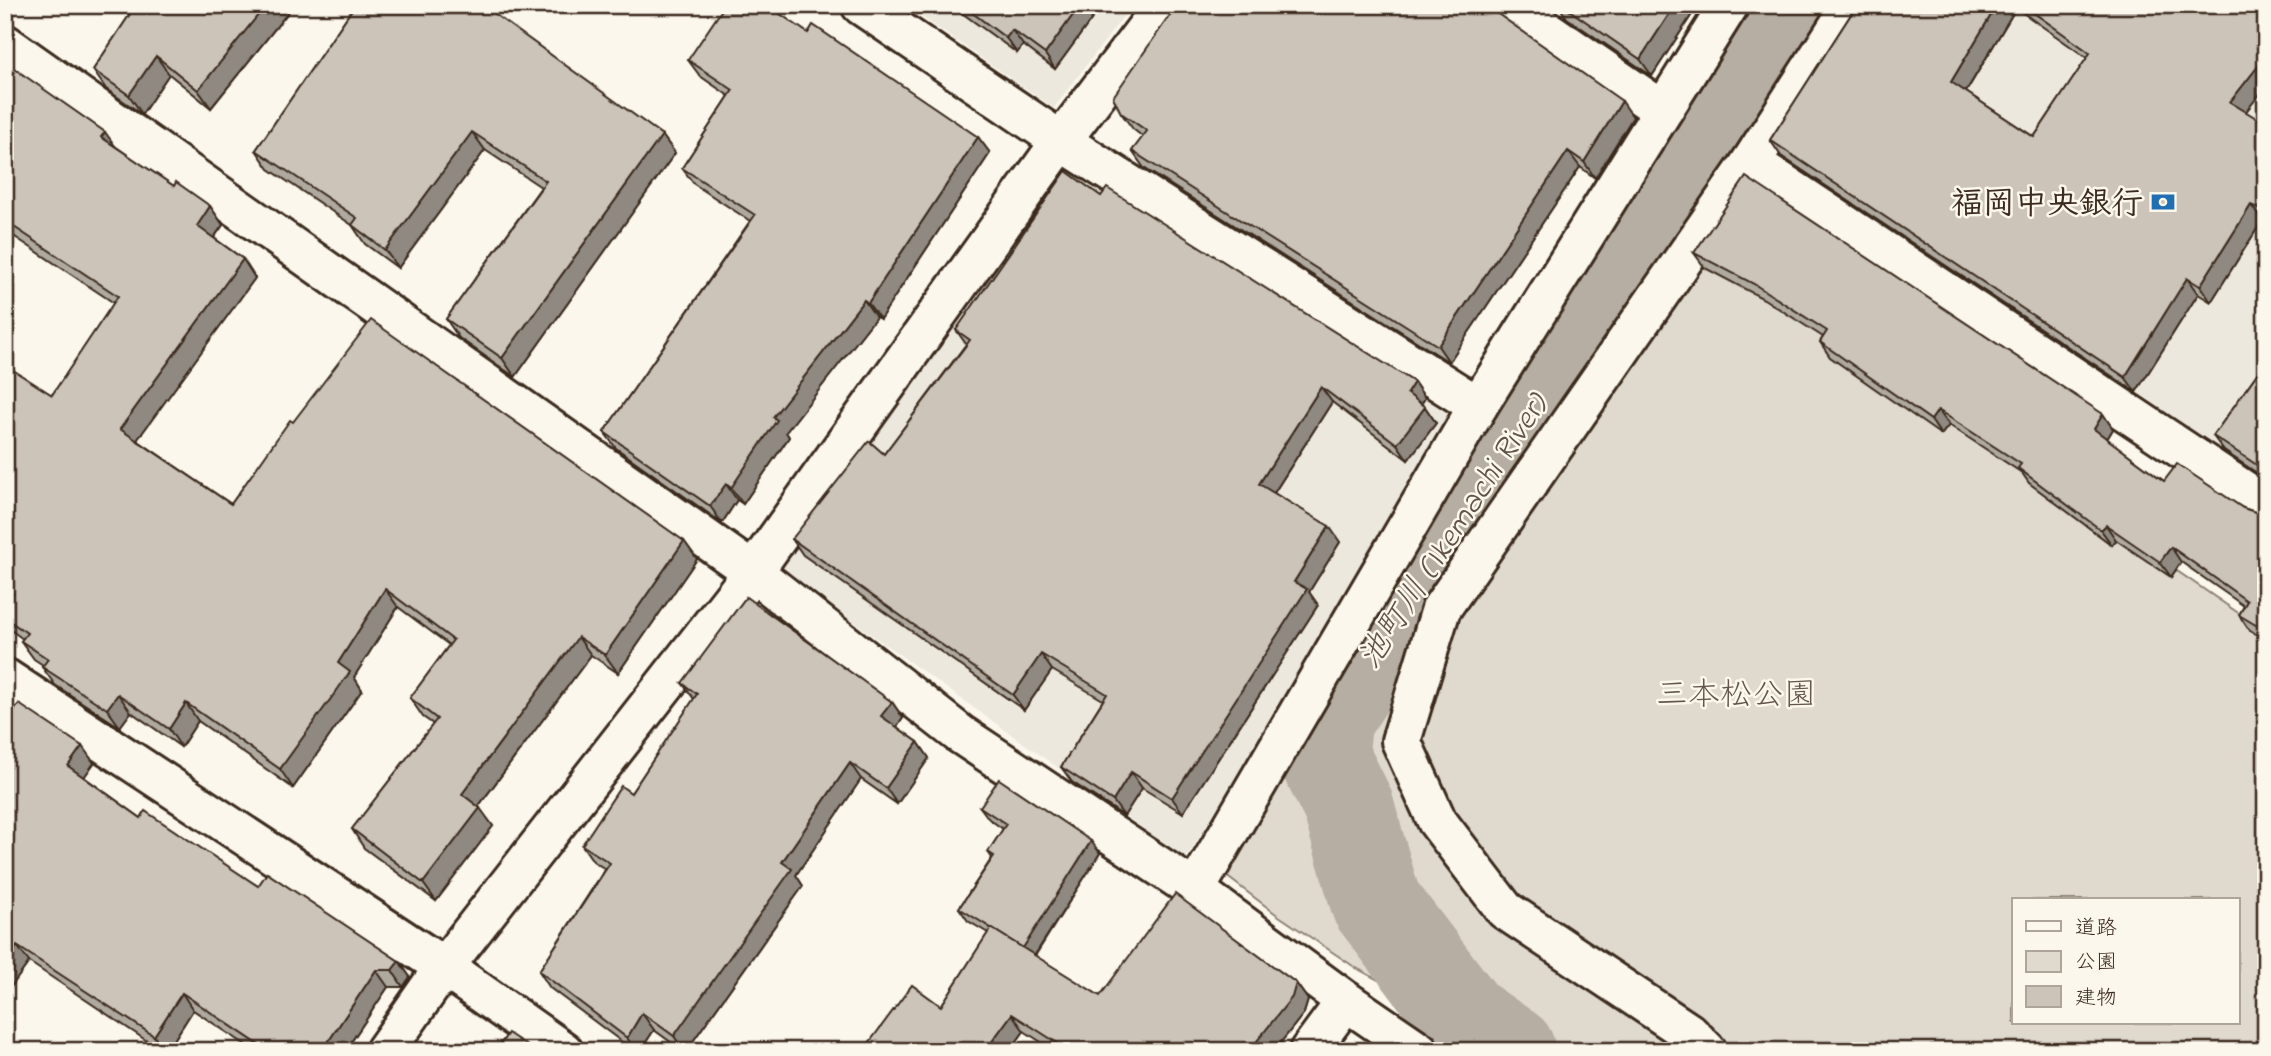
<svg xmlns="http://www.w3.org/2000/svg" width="2271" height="1056" viewBox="0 0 2271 1056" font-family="'Indie Flower','Klee One',sans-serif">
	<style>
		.built { fill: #ede8dd }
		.green { fill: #dfd9ce; stroke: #8d8276; stroke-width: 2; fill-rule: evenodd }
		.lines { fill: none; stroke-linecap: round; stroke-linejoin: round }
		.river { stroke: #b6aea2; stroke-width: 91 }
		.minor-casing { stroke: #3b2a1e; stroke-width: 44 }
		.minor { stroke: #fbf7ec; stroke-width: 38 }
		.wall { fill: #afa99f; stroke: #3b2a1e; stroke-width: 2; fill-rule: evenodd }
		.shaded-wall { fill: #8f8982; stroke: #3b2a1e; stroke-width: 2 }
		.building { fill: #ccc4b9; stroke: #3b2a1e; stroke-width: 2 }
		.labels { text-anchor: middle; stroke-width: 5; stroke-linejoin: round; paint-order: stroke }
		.poi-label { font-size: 32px; font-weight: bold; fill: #3b2a1e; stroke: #fbf7ec; text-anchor: end }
		.park-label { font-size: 32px; fill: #64564a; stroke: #fbf7ec }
		.water-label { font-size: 33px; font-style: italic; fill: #605246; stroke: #fbf7ec }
	</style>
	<rect width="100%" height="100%" fill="#fbf7ec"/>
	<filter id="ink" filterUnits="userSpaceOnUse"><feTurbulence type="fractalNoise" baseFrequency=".0143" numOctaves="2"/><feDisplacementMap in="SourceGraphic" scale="14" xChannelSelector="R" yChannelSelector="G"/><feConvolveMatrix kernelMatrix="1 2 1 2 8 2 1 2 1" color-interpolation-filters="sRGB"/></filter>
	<g filter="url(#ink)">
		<g class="built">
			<polygon points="904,5 1132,5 1054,108"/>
			<polygon points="1873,5 2266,5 2266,487 1772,161"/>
			<polygon points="1065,158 1458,415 1186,859 778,568"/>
		</g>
		<path class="green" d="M 1629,195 L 2266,632 L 2266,1051 L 1509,1051 L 1356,968 L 1276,914 L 1225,875 ZM 2014,900 L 2238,900 L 2238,1023 L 2014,1023 Z"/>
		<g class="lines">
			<polyline class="river" points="1510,1051 1465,1020 1376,903 1348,805 1323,755 1327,718 1480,491 1786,5"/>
			<g class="minor-casing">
				<g id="minor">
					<polyline points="861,5 1061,141 1478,406"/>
					<polyline points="1510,5 1662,110"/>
					<polyline points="5,44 753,572 960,734 1195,890 1346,1001 1419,1051"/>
					<polyline points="1751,162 2266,505"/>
					<polyline points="5,678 444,967 563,1051"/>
					<polyline points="1195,890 1478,406 1729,5"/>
					<polyline points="385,1051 444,967 753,572 1061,141 1164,5"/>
					<polyline points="1309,1051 1346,1001"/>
					<polyline points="1707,1051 1688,1032 1505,910 1437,821 1401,741 1441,609 1751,162 1852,5"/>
				</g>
			</g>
			<use href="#minor" class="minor"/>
		</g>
		<g class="wall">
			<polygon points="136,5 294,5 211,108 169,74 142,114 106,89 93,70"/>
			<polygon points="355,5 662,135 675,153 515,377 459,338 446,319 541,187 485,150 398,268 365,244 352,225 269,169 256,150"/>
			<polygon points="594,5 612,5 606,13"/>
			<polygon points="951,5 1102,5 1055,69 1023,45 1017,53"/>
			<polygon points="1177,5 1489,5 1489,9 1633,117 1595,178 1580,167 1449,362 1144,168 1132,151 1143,137 1133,129 1121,113"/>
			<polygon points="1558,5 1698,5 1652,76 1567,18"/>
			<path d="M 1857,5 L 2266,5 L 2266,86 L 2245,112 L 2266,124 L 2266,223 L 2262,221 L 2211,302 L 2198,294 L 2136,392 L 1781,156 L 1770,140 ZM 2016,8 L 2087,58 L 2034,137 L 1966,92 Z"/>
			<polygon points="808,33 978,137 990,153 880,319 876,317 786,432 789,437 743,504 737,500 722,523 616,448 604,432 750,221 694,184 682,168 729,96 700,76 688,60"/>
			<polygon points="5,62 115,147 174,186 210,206 223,225 214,238 243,259 255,278 137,440 231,504 293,422 684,541 697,559 618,673 591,655 478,807 493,826 436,901 364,848 352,829 433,724 423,717 410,698 449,645 398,607 354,677 362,690 293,788 198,721 181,747 131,712 120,727 55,685 42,667 43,665 34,659 21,641 23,639 12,631 5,622 5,604 9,599 5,597 5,365 52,395 114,303 9,233 8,236 5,234"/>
			<polygon points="1101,196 1414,382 1425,398 1421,404 1425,407 1436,423 1408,460 1332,402 1274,493 1340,542 1309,592 1318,605 1183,813 1142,788 1124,816 1072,782 1061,767 1103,700 1052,670 1024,710 803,555 792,539 884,454 966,344 956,330"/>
			<polygon points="1694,253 2103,414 2113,429 2107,439 2164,481 2255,512 2266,509 2266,640 2249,630 2239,615 2244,606 2181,562 2171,577 2116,540 2112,545 2029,483 2022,473 1949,425 1941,435 1830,357 1820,342 1823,337 1764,299 1705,268"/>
			<polygon points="2266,361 2266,479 2224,451 2213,436"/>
			<polygon points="682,683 892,702 903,718 897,727 918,742 929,758 897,804 861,779 796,875 803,886 686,1051 683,1051 654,1030 640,1051 634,1051 550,988 539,971 605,869 593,861 582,845 631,793 694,699"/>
			<polygon points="5,723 94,763 84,777 141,818 258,886 399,961 410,977 403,987 388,987 345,1051 255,1051 193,1010 167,1051 162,1051 29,962 5,995"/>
			<polygon points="980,807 1100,853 1035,956 1100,996 1296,983 1308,1000 1304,1013 1274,1051 1055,1051 1024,1031 1010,1051 863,1051 941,1006 988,933 968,921 959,908 992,858 988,852 1003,829 989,819"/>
		</g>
		<g class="shaded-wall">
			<polygon points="266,5 294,5 211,108 198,90"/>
			<polygon points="601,5 612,5 606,13"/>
			<polygon points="1080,5 1102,5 1055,69 1045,54"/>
			<polygon points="1675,5 1698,5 1652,76 1640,59"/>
			<polygon points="1997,5 2014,5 2016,8 1962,98 1951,82"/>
			<polygon points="1012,30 1023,45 1017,53 1006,38"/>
			<polygon points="156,56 169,74 142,114 129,95"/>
			<polygon points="2266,56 2266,86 2241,118 2230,102"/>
			<polygon points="1622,101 1633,117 1595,178 1584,162"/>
			<polygon points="105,132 118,150 101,137"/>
			<polygon points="472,132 485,150 398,268 385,250"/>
			<polygon points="662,135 675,153 515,377 502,358"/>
			<polygon points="978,137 990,153 880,319 868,303"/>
			<polygon points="1568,151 1580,167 1449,362 1438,346"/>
			<polygon points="2251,205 2262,221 2211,302 2200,286"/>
			<polygon points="210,206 223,225 209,244 197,226"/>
			<polygon points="5,227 9,233 8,236 5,232"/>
			<polygon points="243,259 255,278 132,447 120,429"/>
			<polygon points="2187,278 2198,294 2136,392 2125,377"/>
			<polygon points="864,300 876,317 786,432 789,437 743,504 731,488 773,417"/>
			<polygon points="1414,382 1425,398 1418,409 1407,393"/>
			<polygon points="1321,387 1332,402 1270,499 1259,484"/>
			<polygon points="1425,407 1436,423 1408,460 1397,444"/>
			<polygon points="1938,410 1949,425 1941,435 1931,420"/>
			<polygon points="2103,414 2113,429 2104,444 2094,429"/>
			<polygon points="726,484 737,500 722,523 710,506"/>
			<polygon points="2106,525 2116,540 2112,545 2101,530"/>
			<polygon points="1329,526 1340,542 1309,592 1318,605 1183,813 1172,798 1294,582"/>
			<polygon points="684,541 697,559 618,673 605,655"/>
			<polygon points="2171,547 2181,562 2171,577 2160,562"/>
			<polygon points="385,589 398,607 354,677 362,690 293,788 280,769 338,663"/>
			<polygon points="578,637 591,655 474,812 462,794"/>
			<polygon points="1041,654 1052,670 1024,710 1013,695"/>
			<polygon points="118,694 131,712 120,727 107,709"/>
			<polygon points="892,702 903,718 893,733 881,716"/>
			<polygon points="186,703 198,721 181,747 169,729"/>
			<polygon points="918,742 929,758 897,804 886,788"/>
			<polygon points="82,746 94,763 80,783 68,766"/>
			<polygon points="850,763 861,779 796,875 803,886 686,1051 684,1051 674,1036 782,862"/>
			<polygon points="1131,772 1142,788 1124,816 1113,801"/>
			<polygon points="480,808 493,826 436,901 423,883"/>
			<polygon points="1091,841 1100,853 1031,961 1022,949"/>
			<polygon points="17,946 29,962 5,995 5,962"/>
			<polygon points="399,961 410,977 403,987 392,970"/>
			<polygon points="376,970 388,987 345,1051 322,1051"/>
			<polygon points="1296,983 1308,1000 1304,1013 1274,1051 1249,1051"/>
			<polygon points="182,993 193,1010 167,1051 164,1051 154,1036"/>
			<polygon points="642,1013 654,1030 640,1051 636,1051 627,1038"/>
			<polygon points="1012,1014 1024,1031 1010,1051 985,1051"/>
		</g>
		<g class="building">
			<polygon points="136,5 266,5 198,90 156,56 129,95 93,70"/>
			<polygon points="355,5 482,5 662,135 502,358 446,319 546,181 472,132 385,250 352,225 357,218 256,150"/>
			<polygon points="725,5 767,5 808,33 813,25 978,137 868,303 864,300 773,417 777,420 731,488 726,484 710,506 604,432 755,215 682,168 733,90 688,60"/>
			<polygon points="962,5 1080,5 1045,54 1012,30 1006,38"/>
			<polygon points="1177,5 1485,5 1622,101 1584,162 1568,151 1438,346 1132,151 1147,131 1121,113 1113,97"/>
			<polygon points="1562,5 1675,5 1640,59"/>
			<polygon points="1857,5 1997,5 1951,82 2034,137 2090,53 2023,5 2266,5 2266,56 2230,102 2266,124 2266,212 2251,205 2200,286 2187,278 2125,377 1770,140"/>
			<polygon points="5,62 105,132 101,137 174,186 176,182 210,206 197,226 243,259 120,429 231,504 290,420 293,422 371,320 684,541 605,655 578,637 462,794 480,808 423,883 352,829 437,719 410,698 453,640 385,589 338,663 350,672 280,769 186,703 169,729 118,694 107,709 42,667 48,659 21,641 27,633 5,618 5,604 13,593 5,587 5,365 52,395 118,296 5,221"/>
			<polygon points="1066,171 1101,196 1107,188 1414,382 1407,393 1425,407 1397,444 1321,387 1259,484 1329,526 1294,582 1307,589 1172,798 1131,772 1113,801 1061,767 1107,694 1041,654 1013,695 792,539 869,441 884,454 970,340 956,330"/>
			<polygon points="1746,177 2103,414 2094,429 2164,481 2177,464 2243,508 2255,512 2266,509 2266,631 2239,615 2247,601 2171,547 2160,562 2106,525 2101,530 2018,468 2021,464 1938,410 1931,420 1820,342 1827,331 1754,284 1694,253"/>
			<polygon points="2266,361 2266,471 2213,436"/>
			<polygon points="746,597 892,702 881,716 918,742 886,788 850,763 782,862 792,869 674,1036 642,1013 627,1038 539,971 610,863 582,845 621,786 631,793 697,694 682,683"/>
			<polygon points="19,704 82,746 68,766 141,818 145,811 258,886 267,873 399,961 392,970 376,970 322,1051 268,1051 182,993 154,1036 17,946 5,962 5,723"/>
			<polygon points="999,779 1091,841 1023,948 959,908 994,856 988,852 1006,824 980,807"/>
			<polygon points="1175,894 1296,983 1292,997 1249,1051 1070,1051 1012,1014 985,1051 863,1051 912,985 941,1006 991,928 1100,996"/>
			<polygon points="508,1033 535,1051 496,1051"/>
		</g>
	</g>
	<defs>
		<g id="bank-bare" transform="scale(1.89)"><path d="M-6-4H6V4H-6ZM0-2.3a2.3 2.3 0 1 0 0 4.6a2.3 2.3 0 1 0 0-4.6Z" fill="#1f6fb2" stroke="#fbf7ec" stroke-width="2.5" paint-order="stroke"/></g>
	</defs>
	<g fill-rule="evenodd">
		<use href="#bank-bare" x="2163" y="202"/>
	</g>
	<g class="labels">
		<g class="poi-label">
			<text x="2143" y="213">福岡中央銀行</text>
		</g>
		<g class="park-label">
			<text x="1736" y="704">三本松公園</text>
		</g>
		<g class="water-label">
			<text transform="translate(1451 530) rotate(-57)" y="12">池町川 (Ikemachi River)</text>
		</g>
	</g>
	<rect width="2271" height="1056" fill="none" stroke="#fbf7ec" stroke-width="28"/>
	<rect x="14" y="14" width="2243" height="1028" fill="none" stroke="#3b2a1e" stroke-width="2.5" filter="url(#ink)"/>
	<rect x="2012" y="898" width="228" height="126" fill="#fbf7ec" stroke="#aea59a" stroke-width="2"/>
	<rect x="2026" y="921" width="35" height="10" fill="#fbf7ec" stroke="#aea59a" stroke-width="2"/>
	<text x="2075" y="934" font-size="21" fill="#3b2a1e">道路</text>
	<rect x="2026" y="951" width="35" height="21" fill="#dfd9ce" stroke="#aea59a" stroke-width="2"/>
	<text x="2075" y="968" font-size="21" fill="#3b2a1e">公園</text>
	<rect x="2026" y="986" width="35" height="21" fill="#ccc4b9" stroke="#aea59a" stroke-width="2"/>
	<text x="2075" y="1004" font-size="21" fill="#3b2a1e">建物</text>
</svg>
